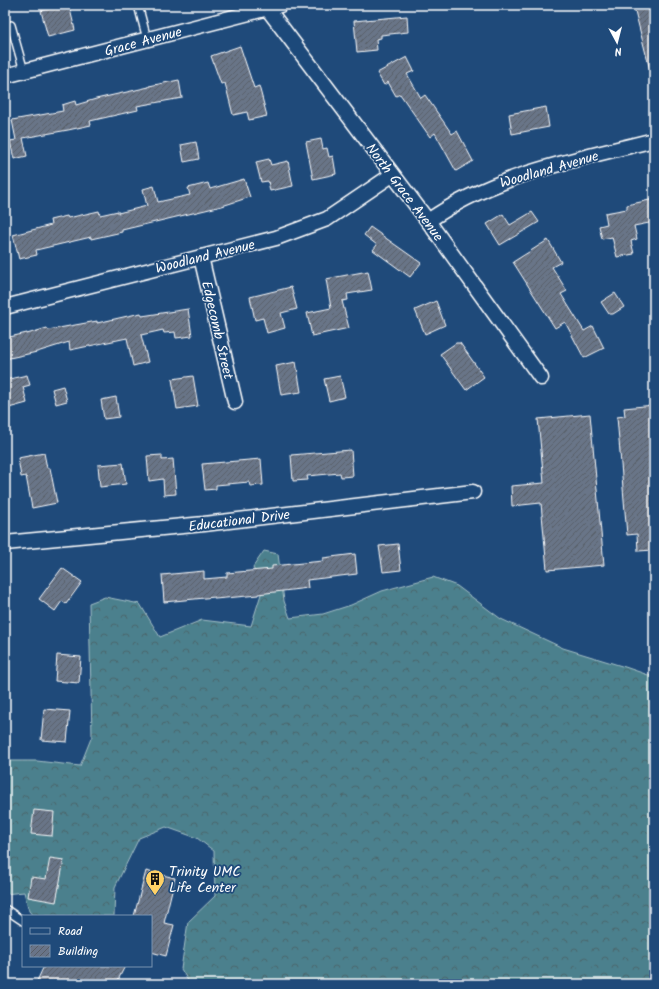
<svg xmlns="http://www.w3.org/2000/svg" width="659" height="989" viewBox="0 0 659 989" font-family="Kalam,sans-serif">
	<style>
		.forest { fill: url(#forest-crowns); stroke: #a5c0c6 }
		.building { fill: url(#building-hatch); stroke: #fff }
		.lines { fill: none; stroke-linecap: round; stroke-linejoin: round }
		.lane-casing { stroke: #fff; stroke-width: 10 }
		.street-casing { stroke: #fff; stroke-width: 17 }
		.lane { stroke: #1f4a7a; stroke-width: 7 }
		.street { stroke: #1f4a7a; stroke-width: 14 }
		.labels { text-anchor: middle; stroke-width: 3.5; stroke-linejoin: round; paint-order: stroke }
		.street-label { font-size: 14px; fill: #fff; stroke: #1f4a7a }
		.poi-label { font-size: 14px; fill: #fff; stroke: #1f4a7a; text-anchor: start }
	</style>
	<defs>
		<pattern id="forest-crowns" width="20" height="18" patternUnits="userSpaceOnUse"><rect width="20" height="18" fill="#4b808d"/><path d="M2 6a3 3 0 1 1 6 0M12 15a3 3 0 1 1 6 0" fill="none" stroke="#4c666c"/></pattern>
		<pattern id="building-hatch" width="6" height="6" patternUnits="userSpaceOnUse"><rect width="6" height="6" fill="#697488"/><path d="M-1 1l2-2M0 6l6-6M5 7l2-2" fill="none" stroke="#595e67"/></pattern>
	</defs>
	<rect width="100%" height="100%" fill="#1f4a7a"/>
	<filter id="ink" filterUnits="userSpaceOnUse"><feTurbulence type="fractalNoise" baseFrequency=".025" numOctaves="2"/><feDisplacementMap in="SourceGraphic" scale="8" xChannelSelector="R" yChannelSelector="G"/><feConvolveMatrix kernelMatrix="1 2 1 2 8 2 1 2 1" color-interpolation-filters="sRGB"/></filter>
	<g filter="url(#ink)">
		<polygon class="forest" points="264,551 278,554 284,601 290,618 323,614 351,605 382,591 433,577 457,586 501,619 563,648 625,667 654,677 654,984 190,984 181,969 188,922 215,896 214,851 197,838 166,827 139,838 115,887 114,916 33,916 29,911 24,892 5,894 5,795 7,789 5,761 37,761 80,766 92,736 89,603 105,597 140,604 160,637 202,620 251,626 262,591 253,567"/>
		<g class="building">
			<polygon points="64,5 69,5 75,30 48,37 41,11"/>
			<polygon points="643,5 654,5 654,70 650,70 634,7"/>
			<polygon points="407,16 408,32 381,35 381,38 376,39 377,50 357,52 354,21"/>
			<polygon points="240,46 254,88 259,86 267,116 249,120 247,112 233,115 225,83 221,84 211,56"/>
			<polygon points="407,57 414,71 407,74 421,98 425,95 452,134 457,131 473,161 456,171 435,133 430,137 400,94 396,96 388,82 384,85 377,73"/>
			<polygon points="179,80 182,98 137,106 138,110 90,121 91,125 68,130 23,138 27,156 14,159 10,141 16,140 12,120 63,111 62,105 75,101 76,105 96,99 149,87 149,86"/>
			<polygon points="546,107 549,127 512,134 509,114"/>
			<polygon points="321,139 323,149 327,148 329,157 333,156 336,174 313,179 306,142"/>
			<polygon points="196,142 199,159 184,162 181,145"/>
			<polygon points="269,159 271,165 288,161 293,186 270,191 268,181 261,182 256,162"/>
			<polygon points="244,179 250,197 222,206 122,230 122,232 91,239 91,237 36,250 37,255 19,259 13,235 51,225 50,220 67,216 68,218 99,211 100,215 118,211 118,213 147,206 143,189 154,186 158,202 190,195 188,188 208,183 210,189"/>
			<polygon points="654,199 654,222 634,226 637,239 631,241 634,254 617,257 612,237 602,239 599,226 607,224 605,213 627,209 627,205"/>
			<polygon points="532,212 539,222 500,245 487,224 503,214 510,225"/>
			<polygon points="370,227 421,263 410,277 373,250 377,245 364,235"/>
			<polygon points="548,240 561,262 552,267 567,291 561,294 584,331 593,326 604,348 584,358 565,322 555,328 513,262"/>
			<polygon points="368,271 372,290 347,294 348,300 342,301 349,328 312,336 307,313 331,308 326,279"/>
			<polygon points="291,287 297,309 281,313 285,328 267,333 263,318 255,320 250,297"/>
			<polygon points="615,293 624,307 613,314 609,314 601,302"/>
			<polygon points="436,301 445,325 425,334 415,310"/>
			<polygon points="188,309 192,336 176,338 175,332 164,333 163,330 141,335 148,362 133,366 127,338 70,350 69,342 37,352 5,359 5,338 27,333 27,334 47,328 48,330 97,321 97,323 141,313 142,316"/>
			<polygon points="456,343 460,343 484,377 466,390 440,354"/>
			<polygon points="296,362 301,392 281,395 276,366"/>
			<polygon points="27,375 30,385 23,387 27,403 5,409 5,380"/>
			<polygon points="193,376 198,406 177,409 172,379"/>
			<polygon points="340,376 345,397 329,401 324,379"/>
			<polygon points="63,386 67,401 56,404 52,389"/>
			<polygon points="116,397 119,417 104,419 101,400"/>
			<polygon points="654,405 654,550 638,551 637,534 627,535 617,417 625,416 624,408"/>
			<polygon points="590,414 604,565 547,570 541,503 512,506 511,486 544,483 538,419"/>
			<polygon points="351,450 353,476 341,477 340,473 307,476 308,480 293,481 291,455"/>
			<polygon points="44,453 47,468 50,468 57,503 32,508 26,476 21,477 18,458"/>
			<polygon points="162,455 162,460 173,459 176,494 164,495 163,479 149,481 147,456"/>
			<polygon points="261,459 263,485 250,486 249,482 216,485 216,489 205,490 202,464"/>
			<polygon points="123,463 126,484 100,487 98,465"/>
			<polygon points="398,544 401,570 383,572 379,546"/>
			<polygon points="355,554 357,574 307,580 308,588 258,594 258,595 215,599 215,597 164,602 162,575 204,571 204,579 227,577 227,573 272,569 272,566 323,561 323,558"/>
			<polygon points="62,568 82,582 66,604 62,601 55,611 39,599"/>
			<polygon points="57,655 81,657 79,683 55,681"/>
			<polygon points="44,709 70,711 67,742 41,740"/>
			<polygon points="34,810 54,812 52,836 31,834"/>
			<polygon points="50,858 64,860 56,902 28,897 31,877 46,879"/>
			<polygon points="146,871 175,878 164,923 174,925 166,956 151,952 151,916 134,916"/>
			<polygon points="44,966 125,966 116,984 43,984 37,981"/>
		</g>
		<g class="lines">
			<g class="lane-casing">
				<g id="lane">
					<polyline points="138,5 147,39"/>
					<polyline points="11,25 24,71"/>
					<polyline points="5,909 23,921"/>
				</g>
			</g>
			<g class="street-casing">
				<g id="street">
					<polyline points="267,8 428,221 541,378"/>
					<polyline points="5,76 280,5"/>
					<path d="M 428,221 C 495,174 576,160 654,140"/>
					<polyline points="201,257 235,402"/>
					<polyline points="5,307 276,238 327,219 392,175"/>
					<polyline points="5,543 204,524 473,492"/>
				</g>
			</g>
			<use href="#lane" class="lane"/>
			<use href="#street" class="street"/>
		</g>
	</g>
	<defs>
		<g id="building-pin" transform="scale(1)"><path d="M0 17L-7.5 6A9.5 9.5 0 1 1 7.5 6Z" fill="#ffd166" stroke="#1f4a7a"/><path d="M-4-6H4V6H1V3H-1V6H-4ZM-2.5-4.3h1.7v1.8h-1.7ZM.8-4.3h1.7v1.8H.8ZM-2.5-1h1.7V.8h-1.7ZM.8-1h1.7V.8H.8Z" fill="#111"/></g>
	</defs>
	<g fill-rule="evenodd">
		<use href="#building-pin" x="155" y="879"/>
	</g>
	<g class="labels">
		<g class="street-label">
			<text transform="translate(143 41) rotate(-15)" y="5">Grace Avenue</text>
			<text transform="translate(549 169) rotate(-16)" y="5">Woodland Avenue</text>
			<text transform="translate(405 192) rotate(53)" y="5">North Grace Avenue</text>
			<text transform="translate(205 256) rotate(-14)" y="5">Woodland Avenue</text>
			<text transform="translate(218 330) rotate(77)" y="5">Edgecomb Street</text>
			<text transform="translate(239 520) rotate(-7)" y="5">Educational Drive</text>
		</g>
		<g class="poi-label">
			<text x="169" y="876">Trinity UMC<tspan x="169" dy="16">Life Center</tspan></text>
		</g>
	</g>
	<rect width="659" height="989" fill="none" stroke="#1f4a7a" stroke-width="20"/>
	<rect x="10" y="10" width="639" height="969" fill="none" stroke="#fff" stroke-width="1.5" filter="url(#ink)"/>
	<rect x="22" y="915" width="130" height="52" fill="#1f4a7a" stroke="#7992af"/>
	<rect x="30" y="928" width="20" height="6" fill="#1f4a7a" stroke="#7992af"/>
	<text x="58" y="935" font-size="12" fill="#ffffff">Road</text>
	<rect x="30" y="945" width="20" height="12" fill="url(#building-hatch)" stroke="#7992af"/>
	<text x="58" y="955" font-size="12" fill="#ffffff">Building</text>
	<g transform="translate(617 42) rotate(173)" stroke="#1f4a7a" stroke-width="3" paint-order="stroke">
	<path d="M0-3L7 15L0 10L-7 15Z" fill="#ffffff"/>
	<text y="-6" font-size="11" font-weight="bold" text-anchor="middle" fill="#ffffff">N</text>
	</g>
</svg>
